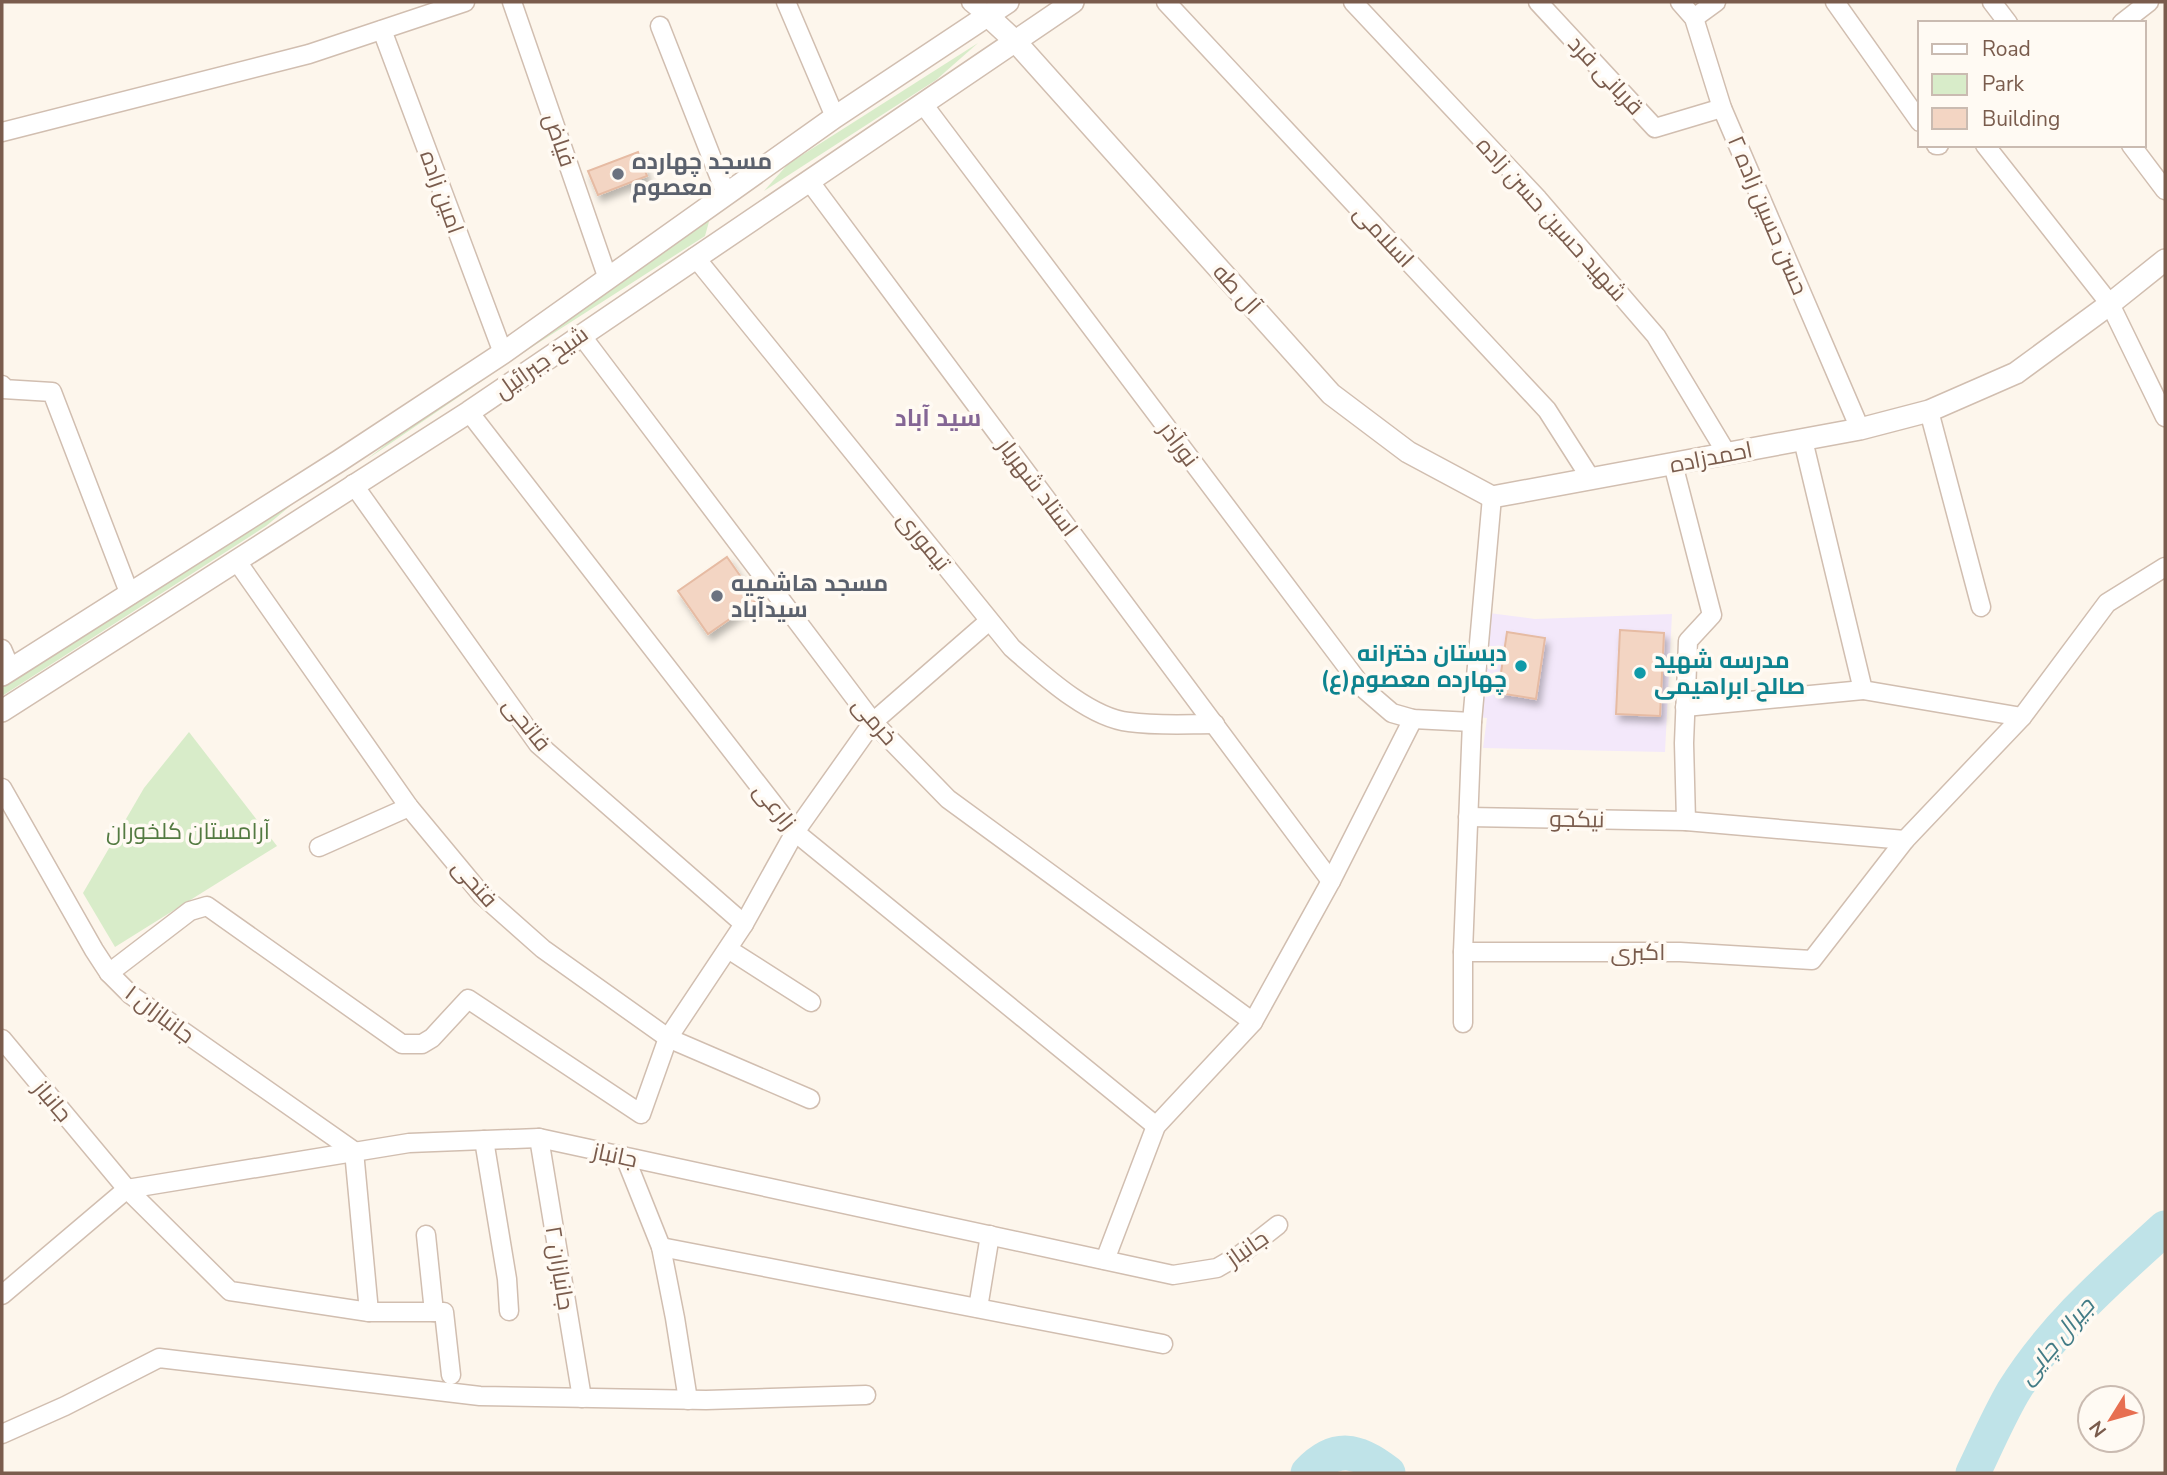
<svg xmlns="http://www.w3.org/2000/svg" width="2167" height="1475" viewBox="0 0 2167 1475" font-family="'Nunito Sans',Cairo,sans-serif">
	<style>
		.education { fill: #f3e8fa }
		.green { fill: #d8ecc9 }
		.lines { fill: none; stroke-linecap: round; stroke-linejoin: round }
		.river { stroke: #bfe3e8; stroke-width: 35 }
		.building { fill: #f3d5c3; stroke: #e6bba3; stroke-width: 2; filter: url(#shadow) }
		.minor-casing { stroke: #d1beb0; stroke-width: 21 }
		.tertiary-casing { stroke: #d1beb0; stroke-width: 24 }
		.minor { stroke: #fff; stroke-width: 18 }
		.tertiary { stroke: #fff; stroke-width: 21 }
		.worship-dot { fill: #6b7280; stroke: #fffaf3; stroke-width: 2.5 }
		.culture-dot { fill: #0f9aa8; stroke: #fffaf3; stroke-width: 2.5 }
		.labels { text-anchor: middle; stroke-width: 7; stroke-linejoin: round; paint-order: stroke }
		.street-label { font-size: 23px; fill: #7a5c4d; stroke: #fffaf3 }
		.worship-label { font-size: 23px; font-weight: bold; fill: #5b616d; stroke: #fffaf3; text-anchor: start }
		.culture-label { font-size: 23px; font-weight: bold; fill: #0d838f; stroke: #fffaf3; text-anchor: end }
		.park-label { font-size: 23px; fill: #537a41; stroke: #fffaf3 }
		.neighbourhood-label { font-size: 24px; font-weight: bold; fill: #846695; stroke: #fffaf3 }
		.water-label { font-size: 24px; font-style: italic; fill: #437c86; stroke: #fffaf3 }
	</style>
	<defs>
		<filter id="shadow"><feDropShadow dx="3.5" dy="6" stdDeviation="3.5" flood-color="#0004"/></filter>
	</defs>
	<rect width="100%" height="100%" fill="#fdf6ec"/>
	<polygon class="education" points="1489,613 1535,619 1672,614 1665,752 1483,748 1487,718 1477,717"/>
	<g class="green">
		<polygon points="978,43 936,80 764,191 788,164"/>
		<polygon points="710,218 705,236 532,347 366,460 446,398"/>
		<polygon points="323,479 266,526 2,696 2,686"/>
		<polygon points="189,732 277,846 115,947 83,893 144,788"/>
	</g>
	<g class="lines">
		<g class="river">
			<path d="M 1308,1473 C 1335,1444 1358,1449 1388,1473"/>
			<path d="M 1973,1473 C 1986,1446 1998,1418 2013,1392 C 2053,1327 2109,1279 2165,1228"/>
		</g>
	</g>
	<g class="building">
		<polygon points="638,152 647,176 598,195 588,171"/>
		<polygon points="727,557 757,600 708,634 678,591"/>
		<polygon points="1620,630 1664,633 1660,716 1616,714"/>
		<polygon points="1507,632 1545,638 1536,699 1498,693"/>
	</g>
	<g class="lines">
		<g class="minor-casing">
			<g id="minor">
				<polyline points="512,2 608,279"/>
				<polyline points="786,2 835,117"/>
				<polyline points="971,2 988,16"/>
				<polyline points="1166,2 1547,410 1591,479"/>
				<polyline points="1353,2 1538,199 1656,336 1727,454"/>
				<polyline points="1538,2 1655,128 1722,108"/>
				<polyline points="1680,2 1694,18 1722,108 1860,429"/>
				<polyline points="1835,2 1920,122"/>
				<polyline points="1992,2 2008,23"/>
				<polyline points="1694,18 1716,2"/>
				<polyline points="2122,23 2149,2"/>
				<polyline points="660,26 726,194"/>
				<polyline points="382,30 503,353"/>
				<polyline points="923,104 1363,688 1392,713 1413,719 1472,722"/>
				<polyline points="2,132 309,54 465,2"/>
				<polyline points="1936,145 1939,145"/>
				<polyline points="1985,145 2110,304 2165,417"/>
				<polyline points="2131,145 2165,190"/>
				<polyline points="810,182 1331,881"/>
				<path d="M 695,257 L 1012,648 C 1041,673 1089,718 1129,722 C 1157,726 1186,724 1215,724"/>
				<polyline points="581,335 873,722 948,799 1253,1022"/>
				<polyline points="2,385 3,389 52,392 130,595"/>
				<polyline points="1929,411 1981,607"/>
				<polyline points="469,412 795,832 1156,1126"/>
				<polyline points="1803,440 1863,690 2022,717"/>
				<polyline points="1673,464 1712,615 1688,641 1684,743 1686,821"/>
				<polyline points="353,484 538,744 744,924"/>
				<polyline points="236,560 409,807 482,895 543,949 668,1038 810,1099"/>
				<polyline points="2,649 11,670"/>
				<polyline points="1685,707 1863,690"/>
				<polyline points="2,788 94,950 109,973 131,995 354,1151 369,1312"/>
				<polyline points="1468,817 1686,821 1905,840 2022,717 2107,603 2165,567"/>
				<polyline points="319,847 409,807"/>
				<polyline points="728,949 811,1002"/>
				<polyline points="1463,952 1680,952 1812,960 1905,840"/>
				<polyline points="109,973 190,911 207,906 402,1044 422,1044 432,1038 468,999 641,1114 668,1038 744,924 795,832 873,722 989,621"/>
				<polyline points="1463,1023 1463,952 1472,722 1492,497"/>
				<polyline points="2,1039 127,1189 230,1291 369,1312 444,1312 451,1375"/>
				<polyline points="539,1138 582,1398"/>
				<polyline points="484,1140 507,1279 509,1311"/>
				<polyline points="625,1157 661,1247 675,1318 688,1400"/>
				<polyline points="127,1189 409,1143 539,1138 1173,1275 1217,1268 1241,1254 1278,1225"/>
				<polyline points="426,1235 434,1312"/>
				<polyline points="661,1247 1163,1344"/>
				<polyline points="1105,1260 1156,1126 1253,1022 1331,881 1413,719"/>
				<polyline points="2,1295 127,1189"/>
				<polyline points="978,1308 990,1235"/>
				<polyline points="2,1434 65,1406 159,1358 480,1396 706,1400 866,1395"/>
			</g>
		</g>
		<g class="tertiary-casing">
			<g id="tertiary">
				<polyline points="988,16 1015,41 1331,394 1408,452 1492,497 1860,429 1929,411 2016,373 2110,304 2165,260"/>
				<polyline points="2,675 339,461 503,353 835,117 1008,2"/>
				<polyline points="2,711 469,412 1073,2"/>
			</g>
		</g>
		<use href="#minor" class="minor"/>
		<use href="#tertiary" class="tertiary"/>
	</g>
	<g class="worship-dot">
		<circle cx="618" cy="174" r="7"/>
		<circle cx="717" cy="596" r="7"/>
	</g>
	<g class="culture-dot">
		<circle cx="1521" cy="666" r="7"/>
		<circle cx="1640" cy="673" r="7"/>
	</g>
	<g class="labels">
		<g class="street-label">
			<text transform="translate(1606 75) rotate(47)" y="8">قربانی فرد</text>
			<text transform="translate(560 140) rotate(71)" y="8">فیاض</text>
			<text transform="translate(442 192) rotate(70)" y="8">امین زاده</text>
			<text transform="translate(1768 215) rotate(67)" y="8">حسن حسین زاده ۲</text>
			<text transform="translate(1552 219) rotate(48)" y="8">شهید حسین حسن زاده</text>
			<text transform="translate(1384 236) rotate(47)" y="8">اسلامی</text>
			<text transform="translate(1237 289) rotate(48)" y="8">آل طه</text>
			<text transform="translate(541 362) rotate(-35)" y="8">شیخ جبرائیل</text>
			<text transform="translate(1179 444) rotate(53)" y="8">نورآذر</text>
			<text transform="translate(1711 457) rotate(-11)" y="8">احمدزاده</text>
			<text transform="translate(1038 487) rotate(53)" y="8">استاد شهریار</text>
			<text transform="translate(924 541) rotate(51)" y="8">تیموری</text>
			<text transform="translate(875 721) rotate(49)" y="8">خرمی</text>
			<text transform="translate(527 724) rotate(51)" y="8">فاتحی</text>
			<text transform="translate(775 806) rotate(51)" y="8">زارعی</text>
			<text transform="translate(1577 819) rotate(1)" y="8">نیکجو</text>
			<text transform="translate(475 883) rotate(48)" y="8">فتحی</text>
			<text x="1638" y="960">اکبری</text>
			<text transform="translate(160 1014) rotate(37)" y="8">جانبازان ۱</text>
			<text transform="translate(53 1101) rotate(50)" y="8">جانباز</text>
			<text transform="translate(615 1155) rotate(12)" y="8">جانباز</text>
			<text transform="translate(1247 1248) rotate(-35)" y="8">جانباز</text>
			<text transform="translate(560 1268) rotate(81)" y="8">جانبازان ۲</text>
		</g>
		<g class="worship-label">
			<text x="632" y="169">مسجد چهارده<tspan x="632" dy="26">معصوم</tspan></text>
			<text x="731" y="591">مسجد هاشمیه<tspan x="731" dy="26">سیدآباد</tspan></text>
		</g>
		<g class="culture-label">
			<text x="1507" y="661">دبستان دخترانه<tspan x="1507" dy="26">چهارده معصوم(ع)</tspan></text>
			<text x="1654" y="668" text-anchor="start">مدرسه شهید<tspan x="1654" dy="26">صالح ابراهیمی</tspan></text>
		</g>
		<g class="park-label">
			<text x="188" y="839">آرامستان کلخوران</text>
		</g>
		<g class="neighbourhood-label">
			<text x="938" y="426">سید آباد</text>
		</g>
		<g class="water-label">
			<text transform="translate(2056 1341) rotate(-50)" y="8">جیرال چایی</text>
		</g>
	</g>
	<rect width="2167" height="1475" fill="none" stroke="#7a5c4d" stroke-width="7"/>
	<rect x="1918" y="21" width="228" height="126" fill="#fffaf3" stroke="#cabbb1" stroke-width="2"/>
	<rect x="1932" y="44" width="35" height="10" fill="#ffffff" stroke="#cabbb1" stroke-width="2"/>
	<text x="1982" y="56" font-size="21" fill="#7a5c4d">Road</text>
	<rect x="1932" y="74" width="35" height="21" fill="#d8ecc9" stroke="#cabbb1" stroke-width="2"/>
	<text x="1982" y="91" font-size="21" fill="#7a5c4d">Park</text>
	<rect x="1932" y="108" width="35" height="21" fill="#f3d5c3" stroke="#cabbb1" stroke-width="2"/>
	<text x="1982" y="126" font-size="21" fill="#7a5c4d">Building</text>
	<g transform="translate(2111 1419) rotate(233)"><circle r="33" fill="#fffaf3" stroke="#cabbb1" stroke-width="2"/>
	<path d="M0-5L12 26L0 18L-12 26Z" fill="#e76f51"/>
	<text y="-10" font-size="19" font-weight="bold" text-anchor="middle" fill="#7a5c4d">N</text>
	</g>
</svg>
